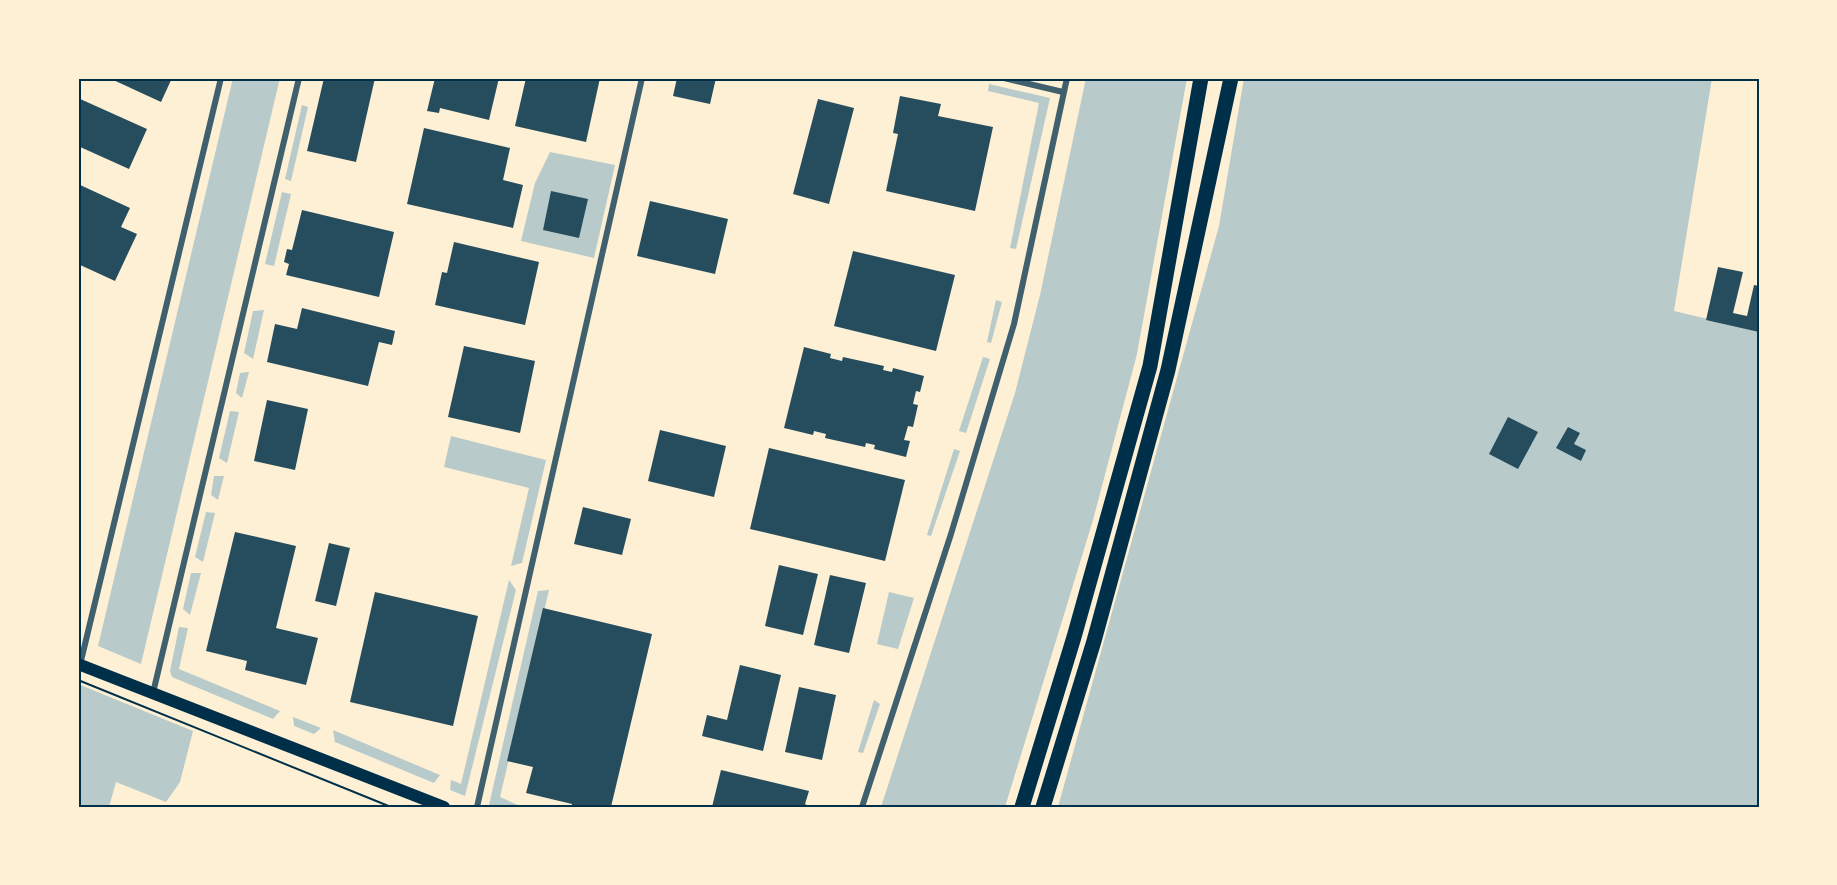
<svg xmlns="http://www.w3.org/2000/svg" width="1837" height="885" viewBox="0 0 1837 885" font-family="Raleway,sans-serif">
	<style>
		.green { fill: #b9caca }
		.building { fill: #264d5e }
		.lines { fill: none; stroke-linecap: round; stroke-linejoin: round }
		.path { stroke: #003049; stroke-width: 2 }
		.minor { stroke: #3f606c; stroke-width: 6 }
		.secondary { stroke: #003049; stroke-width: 12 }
		.motorway { stroke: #003049; stroke-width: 15 }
		.neatline { fill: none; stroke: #003049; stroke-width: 2 }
	</style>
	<rect width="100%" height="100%" fill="#fdf0d5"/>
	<g class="green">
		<polygon points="233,78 280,78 141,664 98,646"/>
		<polygon points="1086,78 1187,78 1137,354 1093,520 1005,807 881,807 1015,393 1040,295"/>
		<polygon points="1244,78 1712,78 1674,311 1759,331 1759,807 1058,807 1219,226"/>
		<polygon points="989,84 1050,98 1016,249 1010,248 1039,103 988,91"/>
		<polygon points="302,105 308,107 291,181 285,179"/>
		<polygon points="550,152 615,165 594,258 521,241 535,183"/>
		<polygon points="282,192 291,194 274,266 265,264"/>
		<polygon points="996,300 1002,302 991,343 987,342"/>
		<polygon points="264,310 253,359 244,353 253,311"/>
		<polygon points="983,357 990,359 966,433 959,431"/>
		<polygon points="249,372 242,398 236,393 240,373"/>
		<polygon points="230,411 239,412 227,463 219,458"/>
		<polygon points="451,436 546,460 522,563 511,566 529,488 444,467"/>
		<polygon points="954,449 960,451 931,536 927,535"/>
		<polygon points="214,476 224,476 218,500 211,495"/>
		<polygon points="206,512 215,513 203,562 195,557"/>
		<polygon points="191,573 201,573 190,615 183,609"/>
		<polygon points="509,580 516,590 465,796 450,790 451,780 461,784"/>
		<polygon points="549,590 500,797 522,807 489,805 538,591"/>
		<polygon points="889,592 914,598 898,649 877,644"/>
		<polygon points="179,627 188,628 179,669 280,711 273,719 172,677 170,671"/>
		<polygon points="78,684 193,731 180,782 166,802 116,782 109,807 78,807"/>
		<polygon points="874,700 880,704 863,753 858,752"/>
		<polygon points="293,717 321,728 314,734 294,726"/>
		<polygon points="333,730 440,775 434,783 335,742"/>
	</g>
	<g class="building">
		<polygon points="109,78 172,78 161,102"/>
		<polygon points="324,78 375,78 356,162 307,151"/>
		<polygon points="435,78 499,78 489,120 440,108 439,113 427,111"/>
		<polygon points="526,78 600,78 586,142 515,126"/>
		<polygon points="677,78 716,78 710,104 673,96"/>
		<polygon points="900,96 941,104 938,116 993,127 975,211 886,191 898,134 893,133"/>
		<polygon points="78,98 147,129 129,169 78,146"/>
		<polygon points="818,99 854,108 829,204 793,194"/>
		<polygon points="424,128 510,148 503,180 523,185 513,228 407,204"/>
		<polygon points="78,184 130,208 121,227 137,234 115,281 78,264"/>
		<polygon points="551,191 588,199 579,238 543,230"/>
		<polygon points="650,201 728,219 715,274 637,256"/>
		<polygon points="302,210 394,232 379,297 286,275 289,264 284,262 287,249 292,250"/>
		<polygon points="454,242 539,262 525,325 435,305 442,272 447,273"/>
		<polygon points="853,251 955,275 936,351 834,326"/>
		<polygon points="1718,267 1743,272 1733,313 1747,316 1754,285 1759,286 1759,332 1706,320"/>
		<polygon points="302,308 395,331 392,345 379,342 368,386 267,362 275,324 297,329"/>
		<polygon points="464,346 535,361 520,433 448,417"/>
		<polygon points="804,347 831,354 830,358 842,361 843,357 884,366 883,370 892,372 893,368 924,376 920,392 916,391 913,404 918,405 913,427 908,426 904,440 910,441 906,457 874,449 875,445 866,443 865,447 825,438 826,434 814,431 813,435 784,428"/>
		<polygon points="267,400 308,409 295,470 254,461"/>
		<polygon points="1508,417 1538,432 1518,469 1489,454"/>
		<polygon points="1568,427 1580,433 1574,444 1586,450 1581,461 1556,448"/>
		<polygon points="660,430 726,446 714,497 648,481"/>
		<polygon points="769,448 905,480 885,561 750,529"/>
		<polygon points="583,507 631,519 622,555 574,544"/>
		<polygon points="235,532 296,546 276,628 318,638 306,685 245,670 247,661 206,651"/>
		<polygon points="329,543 350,548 336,606 315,601"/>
		<polygon points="779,565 818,574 803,635 765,626"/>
		<polygon points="830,575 866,583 849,653 814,645"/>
		<polygon points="375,592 478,616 453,726 350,702"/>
		<polygon points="543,608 652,634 611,807 571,807 572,804 526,793 533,767 507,761"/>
		<polygon points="740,665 781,675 763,751 702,736 707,715 727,720"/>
		<polygon points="799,687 836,695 822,760 785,752"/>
		<polygon points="721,770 809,791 805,804 810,807 712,807"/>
	</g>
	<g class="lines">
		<polyline class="path" points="78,680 391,807"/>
		<g class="minor">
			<polyline points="1004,78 1063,92"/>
			<polyline points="80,665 221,78"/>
			<polyline points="153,693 299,78"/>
			<polyline points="477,807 642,78"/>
			<polyline points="862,807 951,534 1014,324 1067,78"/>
		</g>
		<polyline class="secondary" points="78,664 444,807"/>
		<g class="motorway">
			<polyline points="1022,807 1074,637 1150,366 1201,78"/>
			<polyline points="1043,807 1094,641 1168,370 1231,78"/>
		</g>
	</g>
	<rect width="1837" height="885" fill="none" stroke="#fdf0d5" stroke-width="159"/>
	<rect x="80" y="80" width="1678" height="726" class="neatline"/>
</svg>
